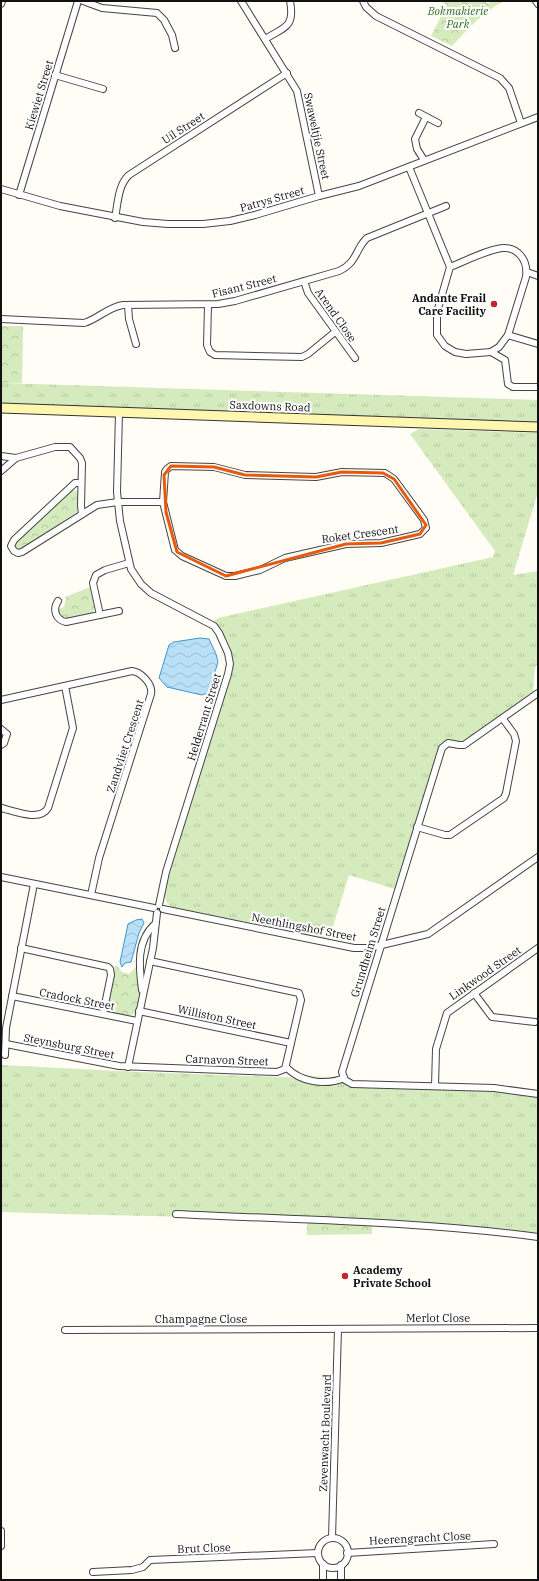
<svg xmlns="http://www.w3.org/2000/svg" width="539" height="1581" viewBox="0 0 539 1581" font-family="'IBM Plex Serif',serif">
	<style>
		.grass { fill: url(#grass-tufts) }
		.park { fill: url(#park-crowns) }
		.water { fill: url(#water-waves); stroke: #3f96cf }
		.lines { fill: none; stroke-linecap: round; stroke-linejoin: round }
		.street-casing { stroke: #444; stroke-width: 8 }
		.secondary-casing { stroke: #333; stroke-width: 11 }
		.street { stroke: #fff; stroke-width: 6 }
		.secondary { stroke: #fff6b0; stroke-width: 9 }
		.marked { fill: none; stroke: #e8590c; stroke-width: 3; stroke-linejoin: round }
		.poi-dot { fill: #c4262e; stroke: #fff; stroke-width: 1.5 }
		.labels { text-anchor: middle; stroke-width: 4; stroke-linejoin: round; paint-order: stroke }
		.park-label { font-size: 11px; font-style: italic; fill: #2f6b1f; stroke: #fff }
		.street-label { font-size: 11px; fill: #111; stroke: #fff }
		.poi-label { font-size: 11px; font-weight: bold; fill: #111; stroke: #fff; text-anchor: end }
	</style>
	<defs>
		<pattern id="grass-tufts" width="24" height="20" patternUnits="userSpaceOnUse"><rect width="24" height="20" fill="#d5ebbd"/><path d="M3 7l-1-3M5 7V3M7 7l1-3M15 17l-1-3M17 17v-4M19 17l1-3" fill="none" stroke="#b6c8a1"/></pattern>
		<pattern id="park-crowns" width="20" height="18" patternUnits="userSpaceOnUse"><rect width="20" height="18" fill="#d5ebbd"/><path d="M2 6a3 3 0 1 1 6 0M12 15a3 3 0 1 1 6 0" fill="none" stroke="#b6c8a1"/></pattern>
		<pattern id="water-waves" width="16" height="10" patternUnits="userSpaceOnUse"><rect width="16" height="10" fill="#b9e0f7"/><path d="M0 5q4-4 8 0t8 0" fill="none" stroke="#9ebfd3"/></pattern>
	</defs>
	<rect width="100%" height="100%" fill="#fffdf5"/>
	<g class="grass">
		<polygon points="1,383 538,400 538,422 1,404"/>
		<path d="M 419,429 L 538,433 L 538,492 L 513,575 L 538,571 L 538,664 L 535,667 L 533,689 L 534,692 L 464,742 C 454,743 445,735 439,747 L 395,889 L 349,875 L 329,939 L 172,907 C 160,900 166,887 169,876 L 233,670 C 235,651 226,635 214,621 L 218,618 L 493,557 L 495,551 L 410,434 Z"/>
		<path d="M 1,1065 L 139,1072 L 308,1078 L 308,1076 L 340,1078 L 344,1083 L 351,1087 L 504,1092 L 538,1098 L 538,1239 C 360,1217 180,1218 1,1212 Z"/>
	</g>
	<g class="park">
		<path d="M 440,1 L 486,1 L 487,4 L 492,1 L 504,1 C 483,12 468,29 452,46 L 431,36 L 447,5 Z"/>
		<polygon points="1,326 23,326 22,383 1,383"/>
		<path d="M 72,490 L 77,491 C 80,497 79,510 75,516 L 22,549 L 19,549 L 16,548 L 15,545 L 16,542 Z"/>
		<polygon points="90,587 95,608 92,614 65,620 58,614 59,609 64,607 66,599 65,597"/>
		<path d="M 115,966 L 118,967 L 122,972 L 129,974 L 137,966 L 140,993 L 136,1013 C 128,1017 113,1017 107,1010 Z"/>
		<polygon points="307,1222 372,1225 372,1234 307,1235"/>
	</g>
	<g class="water">
		<polygon points="200,638 209,639 216,654 218,662 209,692 202,695 167,687 159,678 169,645 174,642"/>
		<polygon points="142,919 144,923 139,933 131,962 125,963 122,967 120,962 128,924 136,920"/>
	</g>
	<g class="lines">
		<g class="street-casing">
			<g id="street">
				<polyline points="83,1 102,8 157,13 164,20 172,35 175,48"/>
				<polyline points="241,1 297,91 319,196"/>
				<polyline points="363,1 366,7 376,16 500,78 509,88 521,123"/>
				<polyline points="536,1 538,4"/>
				<polyline points="1,4 2,1"/>
				<path d="M 265,39 C 285,27 295,27 290,1"/>
				<polyline points="55,75 103,89"/>
				<polyline points="419,113 438,123"/>
				<polyline points="424,160 417,149 415,139 426,117"/>
				<path d="M 409,167 L 450,267 L 437,312 L 437,335 L 445,346 L 455,352 L 466,354 L 491,352 L 499,347 L 508,335 L 526,277 C 527,269 526,262 521,256 C 517,251 511,248 505,248 C 493,247 463,262 450,267"/>
				<polyline points="1,189 60,206 143,222 168,224 203,224 230,221 255,215 319,196 359,186 538,117"/>
				<polyline points="19,195 78,1"/>
				<path d="M 115,218 C 118,203 118,185 129,175 L 287,73"/>
				<polyline points="527,272 538,276"/>
				<polyline points="304,281 308,293 355,358"/>
				<polyline points="128,305 129,319 136,344"/>
				<polyline points="208,305 207,345 210,352 215,355 302,357 308,354 335,332"/>
				<path d="M 1,319 L 84,323 C 98,319 108,307 123,305 L 218,304 L 235,301 L 339,271 C 358,262 355,249 367,238 L 446,206"/>
				<polyline points="508,335 538,344"/>
				<polyline points="491,352 505,360 508,384 513,387 538,387"/>
				<polyline points="119,413 117,492 120,521 131,569 141,584 151,593 214,626 219,633 228,653 230,664 228,674 166,872 159,905"/>
				<polyline points="1,456 16,458"/>
				<polygon points="171,466 214,467 245,475 316,477 342,472 385,473 394,479 424,520 426,528 420,534 381,543 346,544 285,558 260,570 235,576 226,576 182,556 175,550 163,502 165,472 167,469"/>
				<polyline points="1,471 16,458 55,447 70,447 80,458 82,463 81,506 82,514"/>
				<polyline points="81,483 75,483 14,540 11,546 14,551 18,553 22,552 97,505 118,502 163,502"/>
				<path d="M 58,601 C 52,610 56,620 66,622 L 119,611"/>
				<polyline points="100,615 93,583 96,575 105,570 129,563"/>
				<polyline points="538,693 464,745 459,745 448,743 442,748 342,1072 345,1080 352,1084 494,1088 538,1094"/>
				<path d="M 1,700 L 132,671 C 141,672 153,684 151,694 L 99,858 L 91,895"/>
				<polyline points="1,729 7,734 4,743 1,745"/>
				<path d="M 1,808 C 14,811 40,822 48,808 L 73,728 L 65,686"/>
				<polyline points="417,827 445,835 450,835 504,798 506,793 516,741 514,734 503,719"/>
				<polyline points="1,877 154,908"/>
				<polyline points="163,909 354,948 369,948 428,934 538,857"/>
				<polyline points="21,948 108,967 110,969 111,975 103,1014"/>
				<path d="M 142,990 C 139,967 136,941 155,924"/>
				<polyline points="474,993 492,1017 535,1022"/>
				<polyline points="12,996 137,1021"/>
				<polyline points="139,1011 291,1043"/>
				<polyline points="6,1044 119,1066 277,1072 285,1069 301,1000 299,993 150,961"/>
				<polyline points="5,1055 6,1028 34,884"/>
				<polyline points="128,1067 153,948 157,913"/>
				<path d="M 286,1067 C 300,1082 325,1086 344,1078"/>
				<polyline points="435,1086 436,1049 447,1013 538,948"/>
				<path d="M 176,1214 C 297,1220 418,1221 538,1237"/>
				<polyline points="65,1330 538,1328"/>
				<polyline points="1,1531 1,1546"/>
				<polyline points="332,1538 338,1329"/>
				<circle cx="333" cy="1553" r="15"/>
				<polyline points="347,1553 494,1544"/>
				<polyline points="93,1572 132,1570 143,1567 150,1560 318,1553"/>
				<polyline points="323,1580 323,1564"/>
				<polyline points="341,1580 341,1565"/>
			</g>
		</g>
		<g class="secondary-casing">
			<polyline id="secondary" points="1,408 538,427"/>
		</g>
		<use href="#street" class="street"/>
		<use href="#secondary" class="secondary"/>
	</g>
	<path class="marked" d="M 171,466 L 214,467 L 245,475 L 316,477 L 342,472 L 383,473 L 394,479 L 426,525 L 420,534 L 381,543 L 346,544 L 226,576 L 177,552 L 166,512 L 164,475 Z"/>
	<g class="poi-dot">
		<circle cx="494" cy="304" r="4"/>
		<circle cx="345" cy="1276" r="4"/>
	</g>
	<g class="labels">
		<g class="park-label">
			<text x="458" y="15">Bokmakierie<tspan x="458" dy="13">Park</tspan></text>
		</g>
		<g class="street-label">
			<text transform="translate(39 95) rotate(-73)" y="4">Kiewiet Street</text>
			<text transform="translate(183 128) rotate(-33)" y="4">Uil Street</text>
			<text transform="translate(317 136) rotate(78)" y="4">Swaweltjie Street</text>
			<text transform="translate(272 199) rotate(-16)" y="4">Patrys Street</text>
			<text transform="translate(244 286) rotate(-14)" y="4">Fisant Street</text>
			<text transform="translate(336 315) rotate(55)" y="4">Arend Close</text>
			<text transform="translate(270 406) rotate(2)" y="4">Saxdowns Road</text>
			<text transform="translate(360 534) rotate(-8)" y="4">Roket Crescent</text>
			<text transform="translate(204 717) rotate(-73)" y="4">Helderrant Street</text>
			<text transform="translate(125 746) rotate(-72)" y="4">Zandvliet Crescent</text>
			<text transform="translate(304 927) rotate(11)" y="4">Neethlingshof Street</text>
			<text transform="translate(368 952) rotate(-73)" y="4">Grundheim Street</text>
			<text transform="translate(485 973) rotate(-35)" y="4">Linkwood Street</text>
			<text transform="translate(77 999) rotate(11)" y="4">Cradock Street</text>
			<text transform="translate(217 1017) rotate(12)" y="4">Williston Street</text>
			<text transform="translate(69 1046) rotate(11)" y="4">Steynsburg Street</text>
			<text transform="translate(227 1060) rotate(2)" y="4">Carnavon Street</text>
			<text x="438" y="1322">Merlot Close</text>
			<text x="201" y="1323">Champagne Close</text>
			<text transform="translate(325 1433) rotate(-88)" y="4">Zevenwacht Boulevard</text>
			<text transform="translate(420 1538) rotate(-3)" y="4">Heerengracht Close</text>
			<text transform="translate(204 1548) rotate(-2)" y="4">Brut Close</text>
		</g>
		<g class="poi-label">
			<text x="486" y="302">Andante Frail<tspan x="486" dy="13">Care Facility</tspan></text>
			<text x="353" y="1274" text-anchor="start">Academy<tspan x="353" dy="13">Private School</tspan></text>
		</g>
	</g>
	<rect width="539" height="1581" fill="none" stroke="#111111" stroke-width="4"/>
</svg>
